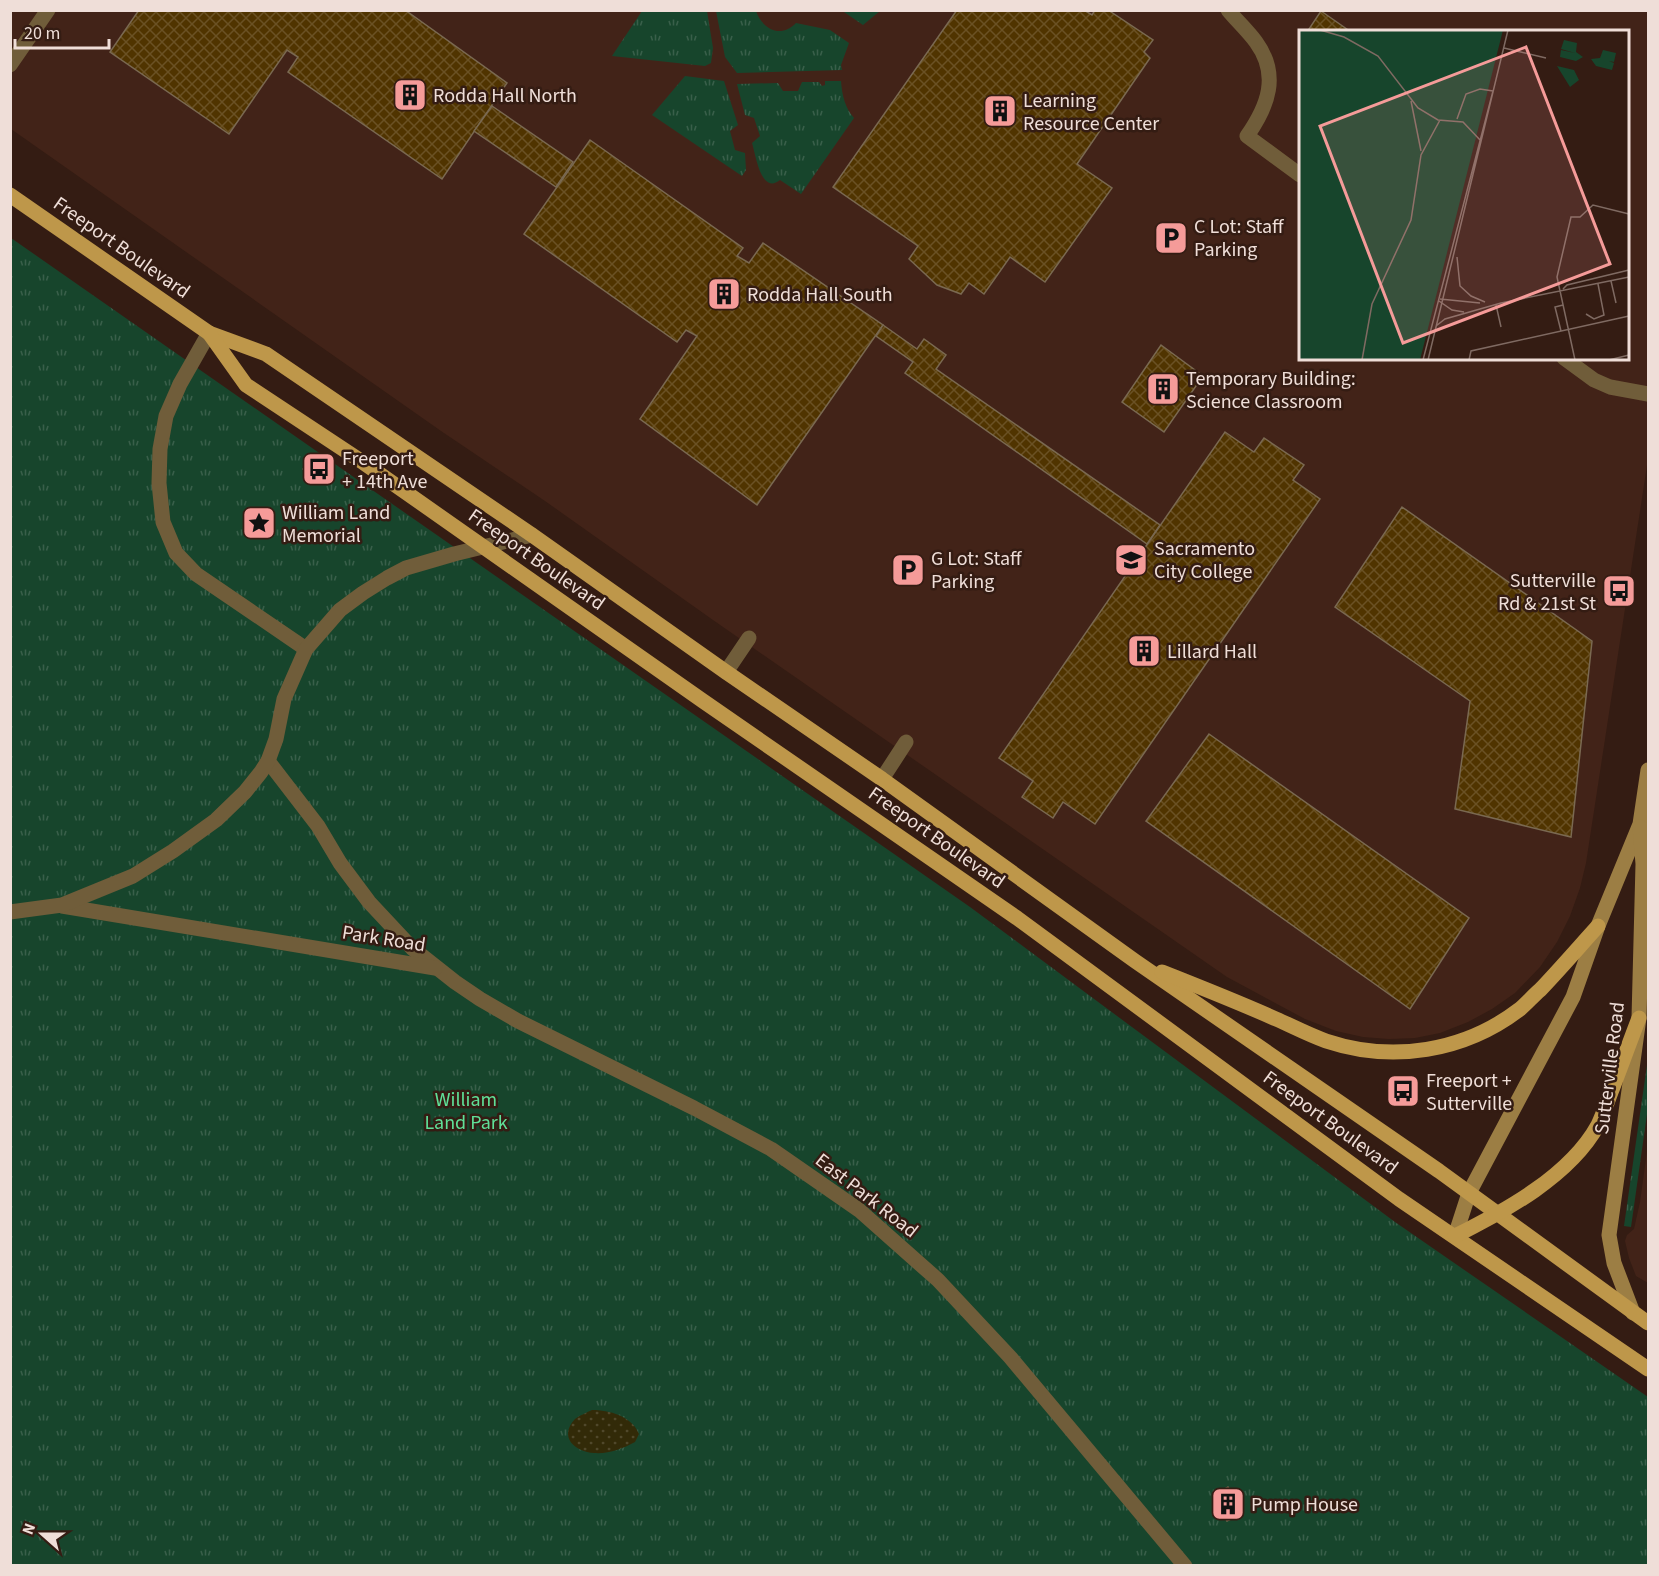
<svg xmlns="http://www.w3.org/2000/svg" width="1659" height="1576" viewBox="0 0 1659 1576" font-family="'Source Sans 3',sans-serif">
	<style>
		.built { fill: #422318; fill-rule: evenodd }
		.grass { fill: url(#grass-tufts) }
		.sand { fill: url(#sand-dots) }
		.building { fill: url(#building-cross-hatch); stroke: #7a6951; stroke-width: 1.5 }
		.lines { fill: none; stroke-linecap: round; stroke-linejoin: round }
		.lane { stroke: #705d3a; stroke-width: 15 }
		.street { stroke: #705d3a; stroke-width: 15 }
		.secondary { stroke: #9c7e44; stroke-width: 15 }
		.primary { stroke: #be974a; stroke-width: 15 }
		.labels { text-anchor: middle; stroke-width: 5; stroke-linejoin: round; paint-order: stroke }
		.poi-label { font-size: 20px; fill: #efded8; stroke: #341c13; text-anchor: start }
		.street-label { font-size: 20px; fill: #efded8; stroke: #341c13 }
		.park-label { font-size: 20px; fill: #5fe098; stroke: #341c13 }
		.inset-road { fill: none; stroke: #7f6a62; stroke-width: 1.5 }
		.view { fill: #f59b99; fill-opacity: 0.15; stroke: #f59b99; stroke-width: 3 }
		.inset-edge { fill: none; stroke: #efded8; stroke-width: 3 }
	</style>
	<defs>
		<pattern id="grass-tufts" width="24" height="20" patternUnits="userSpaceOnUse" patternTransform="scale(1.5)"><rect width="24" height="20" fill="#17452c"/><path d="M3 7l-1-3M5 7V3M7 7l1-3M15 17l-1-3M17 17v-4M19 17l1-3" fill="none" stroke="#395f4a"/></pattern>
		<pattern id="sand-dots" width="8" height="8" patternUnits="userSpaceOnUse" patternTransform="scale(1.5)"><rect width="8" height="8" fill="#322a08"/><path d="M2 2h.1M6 6h.1" fill="none" stroke="#50482b" stroke-width="1.8" stroke-linecap="round"/></pattern>
		<pattern id="building-cross-hatch" width="8" height="8" patternUnits="userSpaceOnUse" patternTransform="scale(1.5)"><rect width="8" height="8" fill="#503400"/><path d="M0 0l8 8M0 8l8-8" fill="none" stroke="#6a5124"/></pattern>
	</defs>
	<rect width="100%" height="100%" fill="#341c13"/>
	<g class="built">
		<path d="M 11,11 L 1648,11 L 1648,459 L 1586,863 L 1580,888 L 1570,916 L 1557,942 L 1540,967 L 1515,993 L 1492,1009 L 1468,1022 L 1440,1033 L 1415,1038 L 1389,1039 L 1363,1037 L 1336,1031 L 1305,1019 L 1227,977 L 713,620 L 545,501 L 441,431 L 11,129 ZM 1300,32 L 1628,32 L 1628,358 L 1300,358 Z"/>
		<polygon points="1648,1144 1648,1283 1636,1276 1629,1258 1625,1241 1627,1235 1634,1229 1640,1202"/>
	</g>
	<g class="grass">
		<polygon points="642,11 707,11 713,48 711,63 705,66 612,56"/>
		<path d="M 716,11 L 756,11 C 762,29 781,39 796,23 L 830,30 L 849,43 L 841,65 L 842,70 L 737,73 L 725,57 Z"/>
		<polygon points="837,11 880,11 863,25 844,12"/>
		<polygon points="685,76 724,81 738,125 730,131 735,150 745,153 746,170 742,176 652,115"/>
		<path d="M 825,81 L 841,81 C 842,95 845,108 854,118 L 801,194 L 780,180 C 761,195 756,156 752,143 L 760,136 L 754,118 L 745,115 L 737,84 L 778,83 L 783,91 L 798,91 L 802,82 L 819,82 L 822,86 L 825,85 Z"/>
		<polygon points="11,238 970,907 1395,1222 1648,1397 1648,1565 11,1565"/>
		<polygon points="1648,1058 1648,1107 1631,1227 1624,1226"/>
	</g>
	<path class="sand" d="M 592,1410 C 609,1410 632,1416 639,1434 L 635,1442 C 622,1449 609,1454 594,1453 C 575,1452 558,1437 575,1419 C 580,1415 586,1413 592,1410 Z"/>
	<g class="building">
		<polygon points="139,10 405,10 507,83 442,179 288,72 298,57 287,50 229,134 110,52"/>
		<polygon points="957,10 1084,10 1092,15 1095,10 1108,10 1153,40 1144,52 1150,58 1077,164 1112,188 1045,282 1010,257 984,294 969,283 961,294 937,285 909,259 918,246 833,187"/>
		<polygon points="1321,11 1351,32 1307,32"/>
		<polygon points="492,106 573,162 556,187 474,131"/>
		<polygon points="590,140 743,248 737,256 749,263 763,243 883,325 757,505 640,419 697,336 686,330 677,342 524,234"/>
		<polygon points="883,325 917,349 924,339 946,355 936,369 1160,525 1147,544 905,373 913,362 876,336"/>
		<polygon points="1161,345 1203,376 1164,432 1122,402"/>
		<polygon points="1225,432 1254,452 1264,438 1304,465 1293,480 1320,499 1095,824 1063,802 1053,818 1022,797 1033,781 999,758"/>
		<polygon points="310,459 329,472 323,482 303,469"/>
		<polygon points="1402,507 1592,641 1571,837 1455,809 1470,701 1335,607"/>
		<polygon points="1209,734 1469,918 1410,1009 1146,821"/>
		<polygon points="1228,1487 1243,1513 1227,1521 1213,1496"/>
	</g>
	<g class="lines">
		<g class="lane">
			<path d="M 1228,10 C 1237,21 1247,30 1256,42 C 1280,75 1268,106 1247,136 L 1300,175"/>
			<polyline points="10,65 48,10"/>
			<polyline points="1564,358 1594,380 1610,387 1648,394"/>
			<polyline points="726,672 749,638"/>
			<polyline points="882,779 906,742"/>
		</g>
		<g class="street">
			<polyline points="209,333 180,384 166,416 160,449 159,483 163,522 176,553 196,574 306,649"/>
			<polyline points="268,761 318,826 340,863 369,902 412,948 455,982 480,999 518,1021 694,1108 771,1149 859,1210 938,1280 1010,1357 1185,1566"/>
			<polyline points="62,906 435,968"/>
			<polyline points="10,912 62,905 133,876 173,851 216,820 245,792 261,772 268,761 276,739 284,699 306,649 340,610 363,593 387,578 406,568 454,554 532,535"/>
		</g>
		<g class="secondary">
			<polyline points="1455,1236 1469,1193 1573,997 1598,926 1640,824 1648,770"/>
			<polyline points="1633,1313 1614,1263 1609,1235 1639,1018 1643,864 1640,827"/>
		</g>
		<g class="primary">
			<polyline points="10,195 209,333 266,354 532,535 726,672 882,779 1135,961 1439,1171 1648,1323"/>
			<polyline points="209,333 246,385 364,463 703,701 1017,918 1399,1199 1648,1369"/>
			<path d="M 1162,972 C 1200,987 1238,1002 1276,1019 C 1292,1026 1309,1035 1326,1041 C 1392,1063 1464,1052 1520,1009 C 1527,1003 1533,996 1540,990 C 1560,969 1579,947 1598,926"/>
			<path d="M 1455,1236 C 1505,1211 1570,1176 1598,1125 C 1604,1113 1608,1099 1613,1087 C 1622,1064 1630,1041 1639,1018"/>
		</g>
	</g>
	<defs>
		<g id="building-square" transform="scale(1.725)"><rect x="-9" y="-9" width="18" height="18" rx="4" fill="#f59b99" stroke="#341c13"/><path d="M-4-6H4V6H1V3H-1V6H-4ZM-2.5-4.3h1.7v1.8h-1.7ZM.8-4.3h1.7v1.8H.8ZM-2.5-1h1.7V.8h-1.7ZM.8-1h1.7V.8H.8Z" fill="#111"/></g>
		<g id="parking-square" transform="scale(1.725)"><rect x="-9" y="-9" width="18" height="18" rx="4" fill="#f59b99" stroke="#341c13"/><path d="M-3.5-5.5H1a3.5 3.5 0 0 1 0 7H-1V5.5H-3.5ZM-1-3.4V-.6H.8a1.4 1.4 0 0 0 0-2.8Z" fill="#111"/></g>
		<g id="bus-square" transform="scale(1.725)"><rect x="-9" y="-9" width="18" height="18" rx="4" fill="#f59b99" stroke="#341c13"/><path d="M-5-6H5V4H4V6H2V4H-2V6H-4V4H-5ZM-3.5-4V0h7V-4ZM-3.5 1.2v1.5H-2V1.2ZM2 1.2v1.5H3.5V1.2Z" fill="#111"/></g>
		<g id="sight-square" transform="scale(1.725)"><rect x="-9" y="-9" width="18" height="18" rx="4" fill="#f59b99" stroke="#341c13"/><path d="M0-6L1.8-2.2L6-1.7L2.9 1.2L3.7 5.4L0 3.3L-3.7 5.4L-2.9 1.2L-6-1.7L-1.8-2.2Z" fill="#111"/></g>
		<g id="university-square" transform="scale(1.725)"><rect x="-9" y="-9" width="18" height="18" rx="4" fill="#f59b99" stroke="#341c13"/><path d="M0-5L7-2L0 1L-7-2ZM-4 1L0 2.5L4 1V4Q0 6-4 4Z" fill="#111"/></g>
	</defs>
	<g fill-rule="evenodd">
		<use href="#building-square" x="410" y="95"/>
		<use href="#building-square" x="1000" y="111"/>
		<use href="#parking-square" x="1171" y="238"/>
		<use href="#building-square" x="724" y="294"/>
		<use href="#building-square" x="1163" y="389"/>
		<use href="#bus-square" x="319" y="469"/>
		<use href="#sight-square" x="259" y="523"/>
		<use href="#university-square" x="1131" y="560"/>
		<use href="#parking-square" x="908" y="570"/>
		<use href="#bus-square" x="1619" y="591"/>
		<use href="#building-square" x="1144" y="651"/>
		<use href="#bus-square" x="1403" y="1091"/>
		<use href="#building-square" x="1228" y="1504"/>
	</g>
	<g class="labels">
		<g class="poi-label">
			<text x="433" y="102">Rodda Hall North</text>
			<text x="1023" y="107">Learning<tspan x="1023" dy="23">Resource Center</tspan></text>
			<text x="1194" y="233">C Lot: Staff<tspan x="1194" dy="23">Parking</tspan></text>
			<text x="747" y="301">Rodda Hall South</text>
			<text x="1186" y="385">Temporary Building:<tspan x="1186" dy="23">Science Classroom</tspan></text>
			<text x="342" y="465">Freeport<tspan x="342" dy="23">+ 14th Ave</tspan></text>
			<text x="282" y="519">William Land<tspan x="282" dy="23">Memorial</tspan></text>
			<text x="1154" y="555">Sacramento<tspan x="1154" dy="23">City College</tspan></text>
			<text x="931" y="565">G Lot: Staff<tspan x="931" dy="23">Parking</tspan></text>
			<text x="1596" y="587" text-anchor="end">Sutterville<tspan x="1596" dy="23">Rd &amp; 21st St</tspan></text>
			<text x="1167" y="658">Lillard Hall</text>
			<text x="1426" y="1087">Freeport +<tspan x="1426" dy="23">Sutterville</tspan></text>
			<text x="1251" y="1511">Pump House</text>
		</g>
		<g class="street-label">
			<text transform="translate(122 247) rotate(35)" y="7">Freeport Boulevard</text>
			<text transform="translate(537 559) rotate(35)" y="7">Freeport Boulevard</text>
			<text transform="translate(937 837) rotate(35)" y="7">Freeport Boulevard</text>
			<text transform="translate(384 938) rotate(9)" y="7">Park Road</text>
			<text transform="translate(1609 1068) rotate(-83)" y="7">Sutterville Road</text>
			<text transform="translate(1331 1122) rotate(36)" y="7">Freeport Boulevard</text>
			<text transform="translate(867 1195) rotate(38)" y="7">East Park Road</text>
		</g>
		<g class="park-label">
			<text x="466" y="1106">William<tspan x="466" dy="23">Land Park</tspan></text>
		</g>
	</g>
	<g transform="translate(1299 30)">
		<rect width="330" height="330" fill="#341c13"/>
		<path d="M 0,0 L 204,0 L 121,330 L 0,330 ZM 265,10 L 278,13 L 277,22 L 284,27 L 277,31 L 261,27 L 262,20 L 276,23 L 262,19 ZM 304,20 L 317,23 L 315,32 L 310,31 L 315,33 L 313,40 L 297,36 L 292,29 L 301,28 ZM 258,36 L 275,40 L 280,50 L 271,57 Z" fill="#17452c"/>
		<path class="inset-road" d="M 21,0 L 45,7 L 79,26 L 119,78 L 139,90 L 164,92 L 182,111M 205,18 L 247,28M 112,71 L 122,121M 158,89 L 167,64 L 181,59 L 194,61M 158,227 L 161,256 L 172,266 L 186,272M 312,251 L 317,273M 264,259 L 268,255 L 330,240M 141,269 L 181,273M 140,271 L 153,280 L 165,282M 197,275 L 202,297M 287,284 L 295,289 L 305,285 L 299,254M 137,296 L 146,289 L 202,273 L 330,247M 262,301 L 256,277 L 264,275M 63,330 L 73,274 L 112,190 L 122,125 L 141,90M 124,330 L 194,61M 129,330 L 209,0M 170,330 L 172,321 L 330,286M 276,330 L 258,247 L 272,187 L 281,187 L 294,175 L 330,184M 310,330 L 330,325"/>
		<path class="view" d="M 227,17 L 311,234 L 104,313 L 21,96 Z"/>
		<rect width="330" height="330" class="inset-edge"/>
	</g>
	<rect width="1659" height="1576" fill="none" stroke="#efded8" stroke-width="24"/>
	<g transform="translate(42 1534) rotate(291)" stroke="#341c13" stroke-width="4.5" paint-order="stroke">
	<path d="M0-4.5L10 22L0 15L-10 22Z" fill="#efded8"/>
	<text y="-9" font-size="16" font-weight="bold" text-anchor="middle" fill="#efded8">N</text>
	</g>
	<path d="M15 39v9h94v-9" fill="none" stroke="#efded8" stroke-width="3"/>
	<text x="24" y="39" font-size="18" fill="#efded8" stroke="#341c13" stroke-width="4.5" paint-order="stroke">20 m</text>
</svg>
